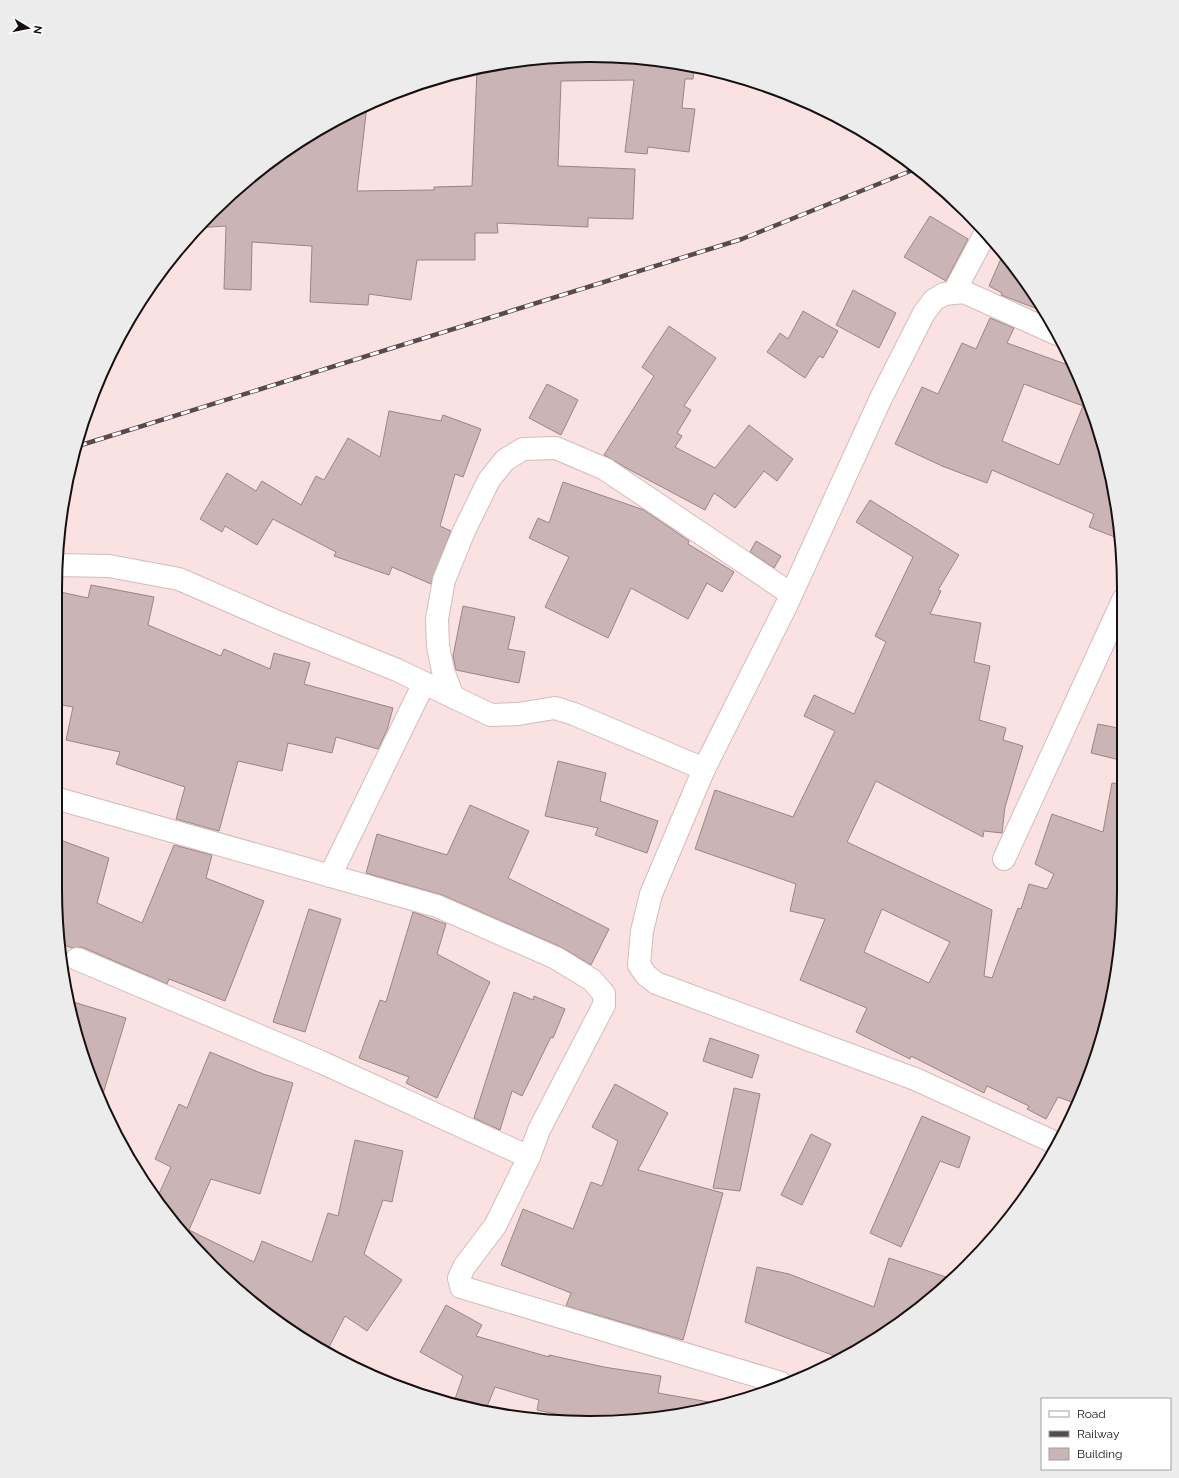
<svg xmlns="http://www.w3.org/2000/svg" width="1179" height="1478" viewBox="0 0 1179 1478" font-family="Raleway,sans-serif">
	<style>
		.building { fill: #cbb4b5; stroke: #9a8485; fill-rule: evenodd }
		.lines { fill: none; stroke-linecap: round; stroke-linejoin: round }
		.minor-casing { stroke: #d3bbbc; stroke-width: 24 }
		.minor { stroke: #fff; stroke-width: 22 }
		.rail-casing { stroke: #564a4b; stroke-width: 4.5 }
		.rail { stroke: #fff; stroke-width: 3; stroke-dasharray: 9; stroke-linecap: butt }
		.rim { fill: none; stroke: #170f10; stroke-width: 2 }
	</style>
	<rect width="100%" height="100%" fill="#fae2e3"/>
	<g class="building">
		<polygon points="624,56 694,68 693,79 685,79 682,108 695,109 689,152 648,147 647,154 625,152 634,80 561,81 558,166 635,169 633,219 588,218 588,227 497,223 498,233 475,233 475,260 417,260 411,300 369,294 368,305 310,302 312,246 252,242 251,290 224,289 226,226 196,228 237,187 322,126 367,106 357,191 434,190 434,187 472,186 477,70 520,60"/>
		<polygon points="930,216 968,239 946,281 904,257"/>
		<polygon points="1003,254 1026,285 1045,312 1001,295 1002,293 989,286"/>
		<polygon points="853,290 896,313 879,348 836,325"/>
		<polygon points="803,311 838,331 823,358 819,356 805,378 767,352 780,333 788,339"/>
		<path d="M 990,318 L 1014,328 L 1007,343 L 1071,366 L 1106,451 L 1120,539 L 1089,527 L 1094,514 L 992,470 L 987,483 L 942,466 L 895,444 L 922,387 L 938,394 L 962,343 L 976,349 ZM 1024,384 L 1083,406 L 1059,465 L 1002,441 Z"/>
		<polygon points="669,326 716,358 684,406 691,410 677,433 682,436 675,447 715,468 749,425 793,459 777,481 764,471 735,508 714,493 705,510 630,470 604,455 654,376 642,367"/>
		<polygon points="547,384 578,400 561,435 529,418"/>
		<polygon points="389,411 441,421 443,415 481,429 463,477 455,474 440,526 451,531 431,584 392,567 389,575 334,556 336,552 273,519 257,545 225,526 222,532 200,519 227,473 256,491 262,481 301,505 316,476 324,480 348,438 380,457"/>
		<polygon points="563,482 644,510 689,541 688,544 734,572 722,592 707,583 688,619 631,588 608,638 545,607 569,557 529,538 538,518 549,523"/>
		<path d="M 870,500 L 959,555 L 938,590 L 941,591 L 930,614 L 981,623 L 974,662 L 990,666 L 979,720 L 1006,728 L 1003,740 L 1023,746 L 1005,807 L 1002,833 L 984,831 L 983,837 L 876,781 L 847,842 L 992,910 L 984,976 L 992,978 L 1018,908 L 1021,909 L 1029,884 L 1047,889 L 1054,874 L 1035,864 L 1052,814 L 1103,832 L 1112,783 L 1124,784 L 1124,889 L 1118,931 L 1120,932 L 1114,993 L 1083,1093 L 1077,1104 L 1058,1097 L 1046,1119 L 1027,1109 L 1029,1106 L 987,1086 L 984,1093 L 911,1056 L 910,1059 L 856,1032 L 867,1008 L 800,980 L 825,919 L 790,911 L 796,884 L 695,849 L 715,790 L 793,817 L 835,731 L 804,716 L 814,695 L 854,714 L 886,642 L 875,636 L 913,557 L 856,522 ZM 882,909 L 950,942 L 929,983 L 864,952 Z"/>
		<polygon points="756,541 781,556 774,568 750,552"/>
		<polygon points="91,585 154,597 148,625 221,656 224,649 270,669 274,653 310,663 304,684 393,708 387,730 378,749 336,737 332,753 288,743 282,771 238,761 219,831 176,819 185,787 116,764 120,752 66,740 73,707 56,704 56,591 88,598"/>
		<polygon points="463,606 515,617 508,649 525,652 519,683 456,670 453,656"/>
		<polygon points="1098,724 1123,729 1124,761 1091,753"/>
		<polygon points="558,761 606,773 600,801 658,821 647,853 595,835 598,828 545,816"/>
		<polygon points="470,805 529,831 508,878 609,929 591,965 561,947 442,895 366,873 377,834 447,855"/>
		<polygon points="55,838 109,858 97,903 142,923 174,845 212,855 206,878 264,901 225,1001 169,979 167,984 82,947 72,948 62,944 55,888"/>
		<polygon points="309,909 341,919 305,1032 273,1022"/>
		<polygon points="413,912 446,924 437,954 490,982 437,1098 406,1083 409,1077 359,1058 380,1000 386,1002"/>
		<polygon points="514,992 533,1000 534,996 565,1009 553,1038 551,1037 522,1096 512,1091 500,1130 474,1118"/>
		<polygon points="70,1001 126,1018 102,1097 73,1027"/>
		<polygon points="710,1038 759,1055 752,1078 703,1061"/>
		<polygon points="210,1052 263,1074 293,1083 260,1194 211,1179 189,1230 254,1262 262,1241 312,1262 328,1213 338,1216 355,1140 403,1151 392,1202 383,1200 364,1254 402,1280 367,1331 345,1316 326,1353 211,1266 158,1196 171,1167 155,1159 179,1104 187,1108"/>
		<polygon points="615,1084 668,1113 638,1170 723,1193 683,1340 566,1306 571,1293 501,1265 523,1209 573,1229 591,1182 602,1186 618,1141 592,1127"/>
		<polygon points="734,1088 760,1094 740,1191 713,1188"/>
		<polygon points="922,1116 970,1137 959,1168 940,1161 901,1247 870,1233"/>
		<polygon points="811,1134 831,1144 802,1205 781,1195"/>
		<polygon points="889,1258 952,1279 942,1290 857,1352 840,1358 745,1322 757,1267 789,1274 874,1307"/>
		<polygon points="446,1305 482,1325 476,1336 549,1357 549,1355 604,1367 661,1376 658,1393 709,1402 708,1407 593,1422 537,1410 539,1400 495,1387 486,1409 453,1405 463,1376 420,1352"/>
	</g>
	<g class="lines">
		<g class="minor-casing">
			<g id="minor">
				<polyline points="954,292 986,232"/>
				<polyline points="56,565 109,566 179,579 280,623 397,670 491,715 518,714 555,708 574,714 704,769"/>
				<polyline points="453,697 443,671 438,646 437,619 444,580 464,531 489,480 505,460 523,449 556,448 605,469 791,594"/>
				<polyline points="55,798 437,906 556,958 592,980 604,994 604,1005 539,1130 529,1157 495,1226 464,1267 459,1278 461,1287 781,1383"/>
				<polyline points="1004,859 1123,600"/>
				<polyline points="330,876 424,683"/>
				<polyline points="77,959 321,1062 529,1157"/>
				<polyline points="1056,1143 915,1079 656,983 646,975 639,965 642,931 651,894 704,769 786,606 881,398 924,313 934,300 944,294 964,292 1057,334"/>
			</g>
		</g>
		<use href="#minor" class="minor"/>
		<g class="rail-casing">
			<polyline id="rail" points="78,446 742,239 918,168"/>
		</g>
		<use href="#rail" class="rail"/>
	</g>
	<path d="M0 0H1179V1478H0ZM589 62H590A527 527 0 0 1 1117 589V889A527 527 0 0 1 590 1416H589A527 527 0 0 1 62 889V589A527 527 0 0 1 589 62Z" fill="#ececec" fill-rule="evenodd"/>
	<path class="rim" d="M589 62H590A527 527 0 0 1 1117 589V889A527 527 0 0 1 590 1416H589A527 527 0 0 1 62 889V589A527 527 0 0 1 589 62Z"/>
	<rect x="1041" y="1398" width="130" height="72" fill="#ffffff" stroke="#a29f9f"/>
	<rect x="1049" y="1411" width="20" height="6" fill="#ffffff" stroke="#a29f9f"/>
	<text x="1077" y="1418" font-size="12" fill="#170f10">Road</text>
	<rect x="1049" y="1431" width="20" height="6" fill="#564a4b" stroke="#a29f9f"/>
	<text x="1077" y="1438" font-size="12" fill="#170f10">Railway</text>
	<rect x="1049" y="1448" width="20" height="12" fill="#cbb4b5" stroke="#a29f9f"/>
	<text x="1077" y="1458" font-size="12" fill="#170f10">Building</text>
	<g transform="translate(28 28) rotate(100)" stroke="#ffffff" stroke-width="3" paint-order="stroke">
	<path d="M0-3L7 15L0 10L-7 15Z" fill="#170f10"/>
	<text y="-6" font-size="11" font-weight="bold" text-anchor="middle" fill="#170f10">N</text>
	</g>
</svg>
